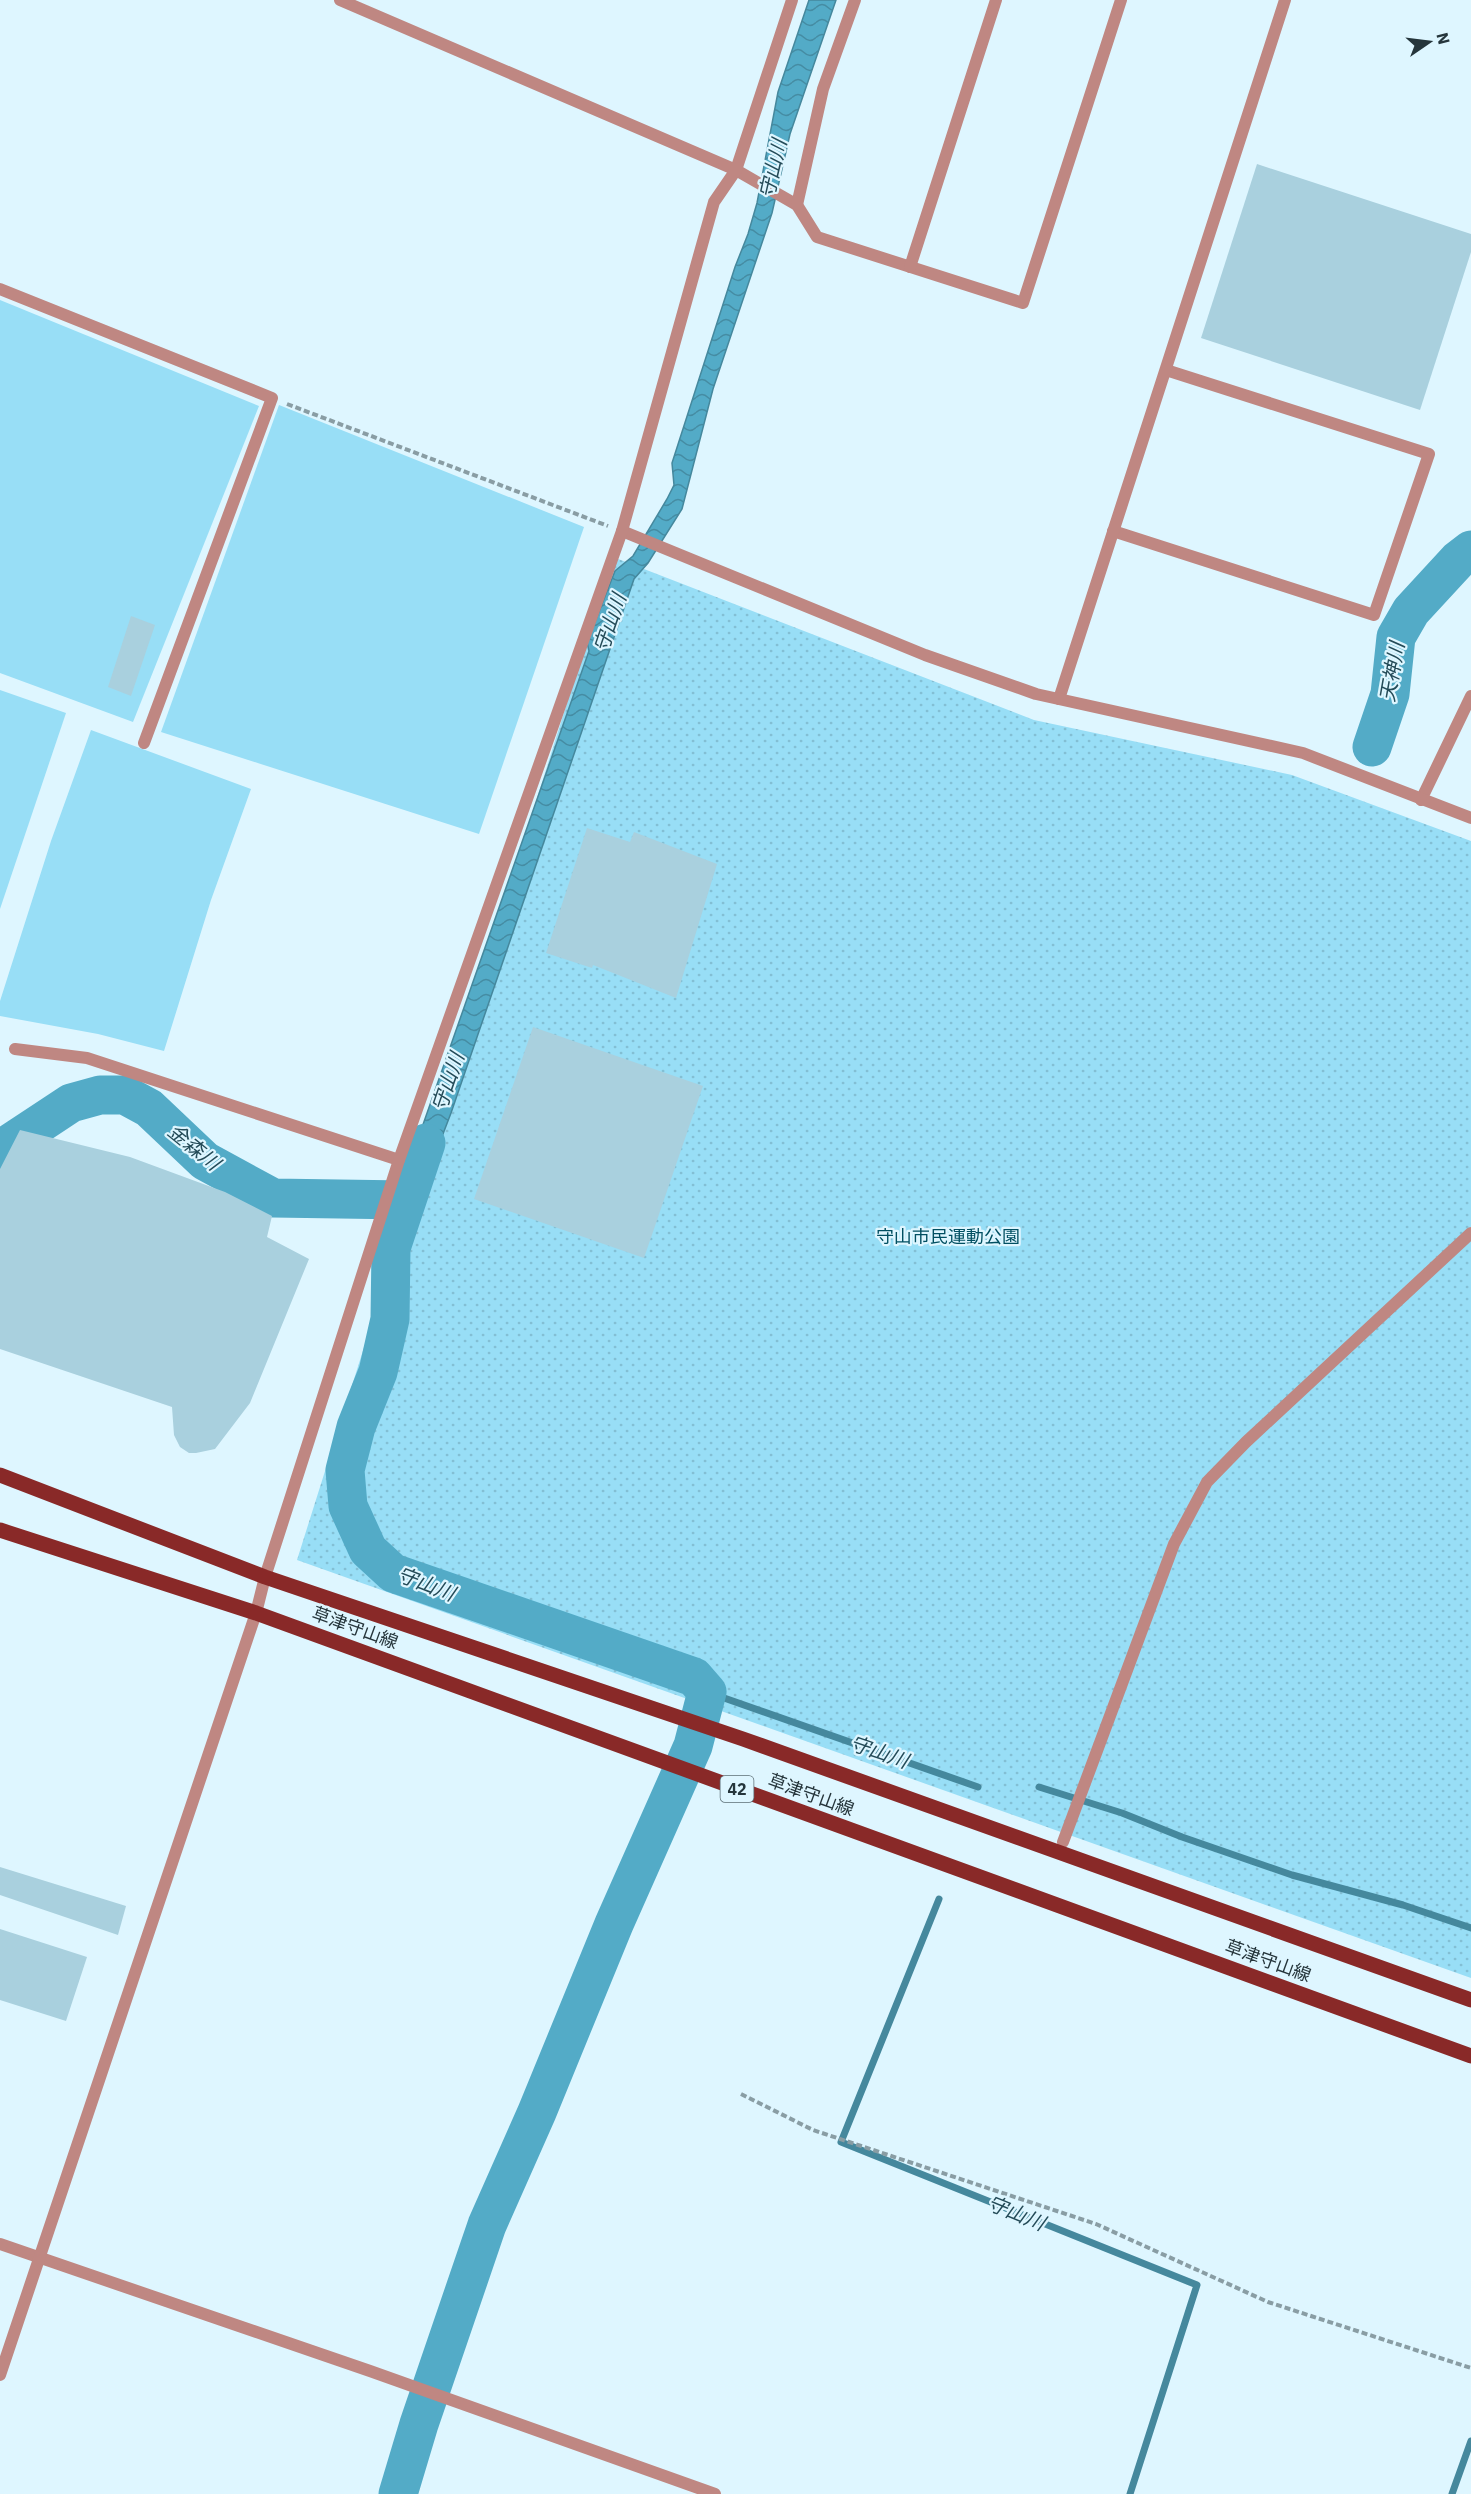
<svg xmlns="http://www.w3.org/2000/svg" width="1471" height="2494" viewBox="0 0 1471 2494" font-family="'IBM Plex Sans','Noto Sans JP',sans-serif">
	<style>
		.green { fill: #98def6 }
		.park { fill: url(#park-dots) }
		.water { fill: url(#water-waves); stroke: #45889d; stroke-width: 1.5 }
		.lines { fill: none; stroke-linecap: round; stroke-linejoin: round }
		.stream { stroke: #45889d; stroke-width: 7 }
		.river { stroke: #53abc7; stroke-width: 39 }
		.building { fill: #a9d0de }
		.path { stroke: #899da4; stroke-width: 4; stroke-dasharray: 6 3; stroke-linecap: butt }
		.service { stroke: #bf8782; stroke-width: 12 }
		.minor { stroke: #bf8782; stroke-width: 12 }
		.tertiary { stroke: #bf8782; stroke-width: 12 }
		.primary { stroke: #892928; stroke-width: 15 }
		.labels { text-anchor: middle; stroke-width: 4.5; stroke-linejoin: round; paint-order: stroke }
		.shield { fill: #def6ff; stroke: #5c6f76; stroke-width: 1.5 }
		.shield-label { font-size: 16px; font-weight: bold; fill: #25353b }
		.park-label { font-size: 18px; fill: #004f62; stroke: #def6ff }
		.street-label { font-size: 18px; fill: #25353b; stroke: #def6ff }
		.water-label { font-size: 20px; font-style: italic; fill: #244b58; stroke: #def6ff }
	</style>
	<defs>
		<pattern id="park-dots" width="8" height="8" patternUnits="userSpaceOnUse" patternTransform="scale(1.5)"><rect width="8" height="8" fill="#98def6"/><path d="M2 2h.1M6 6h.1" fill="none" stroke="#83bfd4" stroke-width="1.8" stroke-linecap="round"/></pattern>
		<pattern id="water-waves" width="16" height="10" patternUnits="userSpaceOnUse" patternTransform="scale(1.5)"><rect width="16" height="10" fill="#53abc7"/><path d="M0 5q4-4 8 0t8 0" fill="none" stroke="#458ca3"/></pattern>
	</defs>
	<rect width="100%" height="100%" fill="#def6ff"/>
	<g class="green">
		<polygon points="0,300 259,406 133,722 0,673"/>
		<polygon points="279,405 584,527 479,834 161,732"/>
		<polygon points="0,690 66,713 0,909"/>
		<polygon points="91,730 251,789 211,900 164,1051 98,1034 0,1016 0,1001 51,841"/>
	</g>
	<polygon class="park" points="613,557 1034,720 1292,775 1471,841 1471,1978 297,1560"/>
	<polygon class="water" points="809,0 836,0 790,134 772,213 713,389 682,509 648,563 634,579 451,1113 420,1194 399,1193 589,651 587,642 615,571 633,556 667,499 674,485 672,463 735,267 748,234 757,203 778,92"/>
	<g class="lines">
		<g class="stream">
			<polyline points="707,1692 978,1787"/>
			<polyline points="1039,1787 1122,1813 1182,1837 1292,1875 1403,1905 1471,1928"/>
			<polyline points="939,1899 841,2142 1197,2285 1130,2494"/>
			<polyline points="1452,2494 1471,2441"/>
		</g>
		<g class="river">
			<polyline points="1372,747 1390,694 1396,637 1411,611 1458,560 1471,550"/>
			<polyline points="0,1150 71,1103 100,1095 125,1095 149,1108 205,1161 273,1198 406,1200"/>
			<polyline points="398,2494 419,2424 487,2225 537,2112 614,1924 693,1746 707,1692 694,1677 393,1573 368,1550 348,1506 345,1470 356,1427 378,1372 390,1319 391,1248 426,1143"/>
		</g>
	</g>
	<g class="building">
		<polygon points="1257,164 1471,234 1471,252 1420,410 1201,338"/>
		<polygon points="131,616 155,625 131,696 108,687"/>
		<polygon points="587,828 630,842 634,832 717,864 676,998 593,965 592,968 546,953"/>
		<polygon points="533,1027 703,1086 644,1258 474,1199"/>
		<polygon points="20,1130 130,1157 225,1192 272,1216 267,1237 309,1259 250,1403 215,1449 196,1453 189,1453 180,1447 174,1435 172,1407 0,1349 0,1169"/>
		<polygon points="0,1867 126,1906 118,1935 0,1895"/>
		<polygon points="0,1929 87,1957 66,2021 0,2000"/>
	</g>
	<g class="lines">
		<g class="path">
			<polyline points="287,404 608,526"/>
			<polyline points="741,2094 813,2130 1096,2224 1268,2302 1471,2368"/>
		</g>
		<polyline class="service" points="1063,1842 1174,1544 1207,1482 1246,1442 1471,1233"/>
		<g class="minor">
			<polyline points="340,0 736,170 797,205 817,237 1023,303 1121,0"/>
			<polyline points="797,205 823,89 855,0"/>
			<polyline points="910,267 996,0"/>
			<polyline points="0,289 272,398 144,743"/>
			<polyline points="1113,531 1374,615 1429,454 1166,370"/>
			<polyline points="1059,699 1285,0"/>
			<polyline points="1421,800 1471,696"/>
			<polyline points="15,1049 87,1058 399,1160"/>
			<polyline points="0,2244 370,2371 715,2494"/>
		</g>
		<g class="tertiary">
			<polyline points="622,531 925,655 1036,694 1303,753 1471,818"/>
			<polyline points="0,2375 256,1613 265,1577 399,1160 622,531 714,202 736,170 792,0"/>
		</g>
		<g class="primary">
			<polyline points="0,1475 265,1577 743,1739 1471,2000"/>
			<polyline points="0,1530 256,1613 1471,2056"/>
		</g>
	</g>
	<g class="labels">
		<rect class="shield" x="720.5" y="1776" width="33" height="26" rx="4.5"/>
		<g class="shield-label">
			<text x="737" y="1795">42</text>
		</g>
		<g class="park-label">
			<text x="948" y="1243">守山市民運動公園</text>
		</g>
		<g class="street-label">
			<text transform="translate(355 1628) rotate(20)" y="6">草津守山線</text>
			<text transform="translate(811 1795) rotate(20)" y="6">草津守山線</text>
			<text transform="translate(1268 1961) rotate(20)" y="6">草津守山線</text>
		</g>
		<g class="water-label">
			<text transform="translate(773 169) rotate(-77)" y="7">守山川</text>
			<text transform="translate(610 623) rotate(-71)" y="7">守山川</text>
			<text transform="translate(1392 672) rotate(-80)" y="7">天神川</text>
			<text transform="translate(448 1082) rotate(-71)" y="7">守山川</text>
			<text transform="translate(194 1147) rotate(39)" y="7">金森川</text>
			<text transform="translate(426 1584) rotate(21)" y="7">守山川</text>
			<text transform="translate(879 1752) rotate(19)" y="7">守山川</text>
			<text transform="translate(1016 2213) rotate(22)" y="7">守山川</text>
		</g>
	</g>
	<g transform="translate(1429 42) rotate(76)" stroke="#def6ff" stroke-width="4.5" paint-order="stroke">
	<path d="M0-4.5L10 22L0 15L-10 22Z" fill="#25353b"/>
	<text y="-9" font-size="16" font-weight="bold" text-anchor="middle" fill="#25353b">N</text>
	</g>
</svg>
